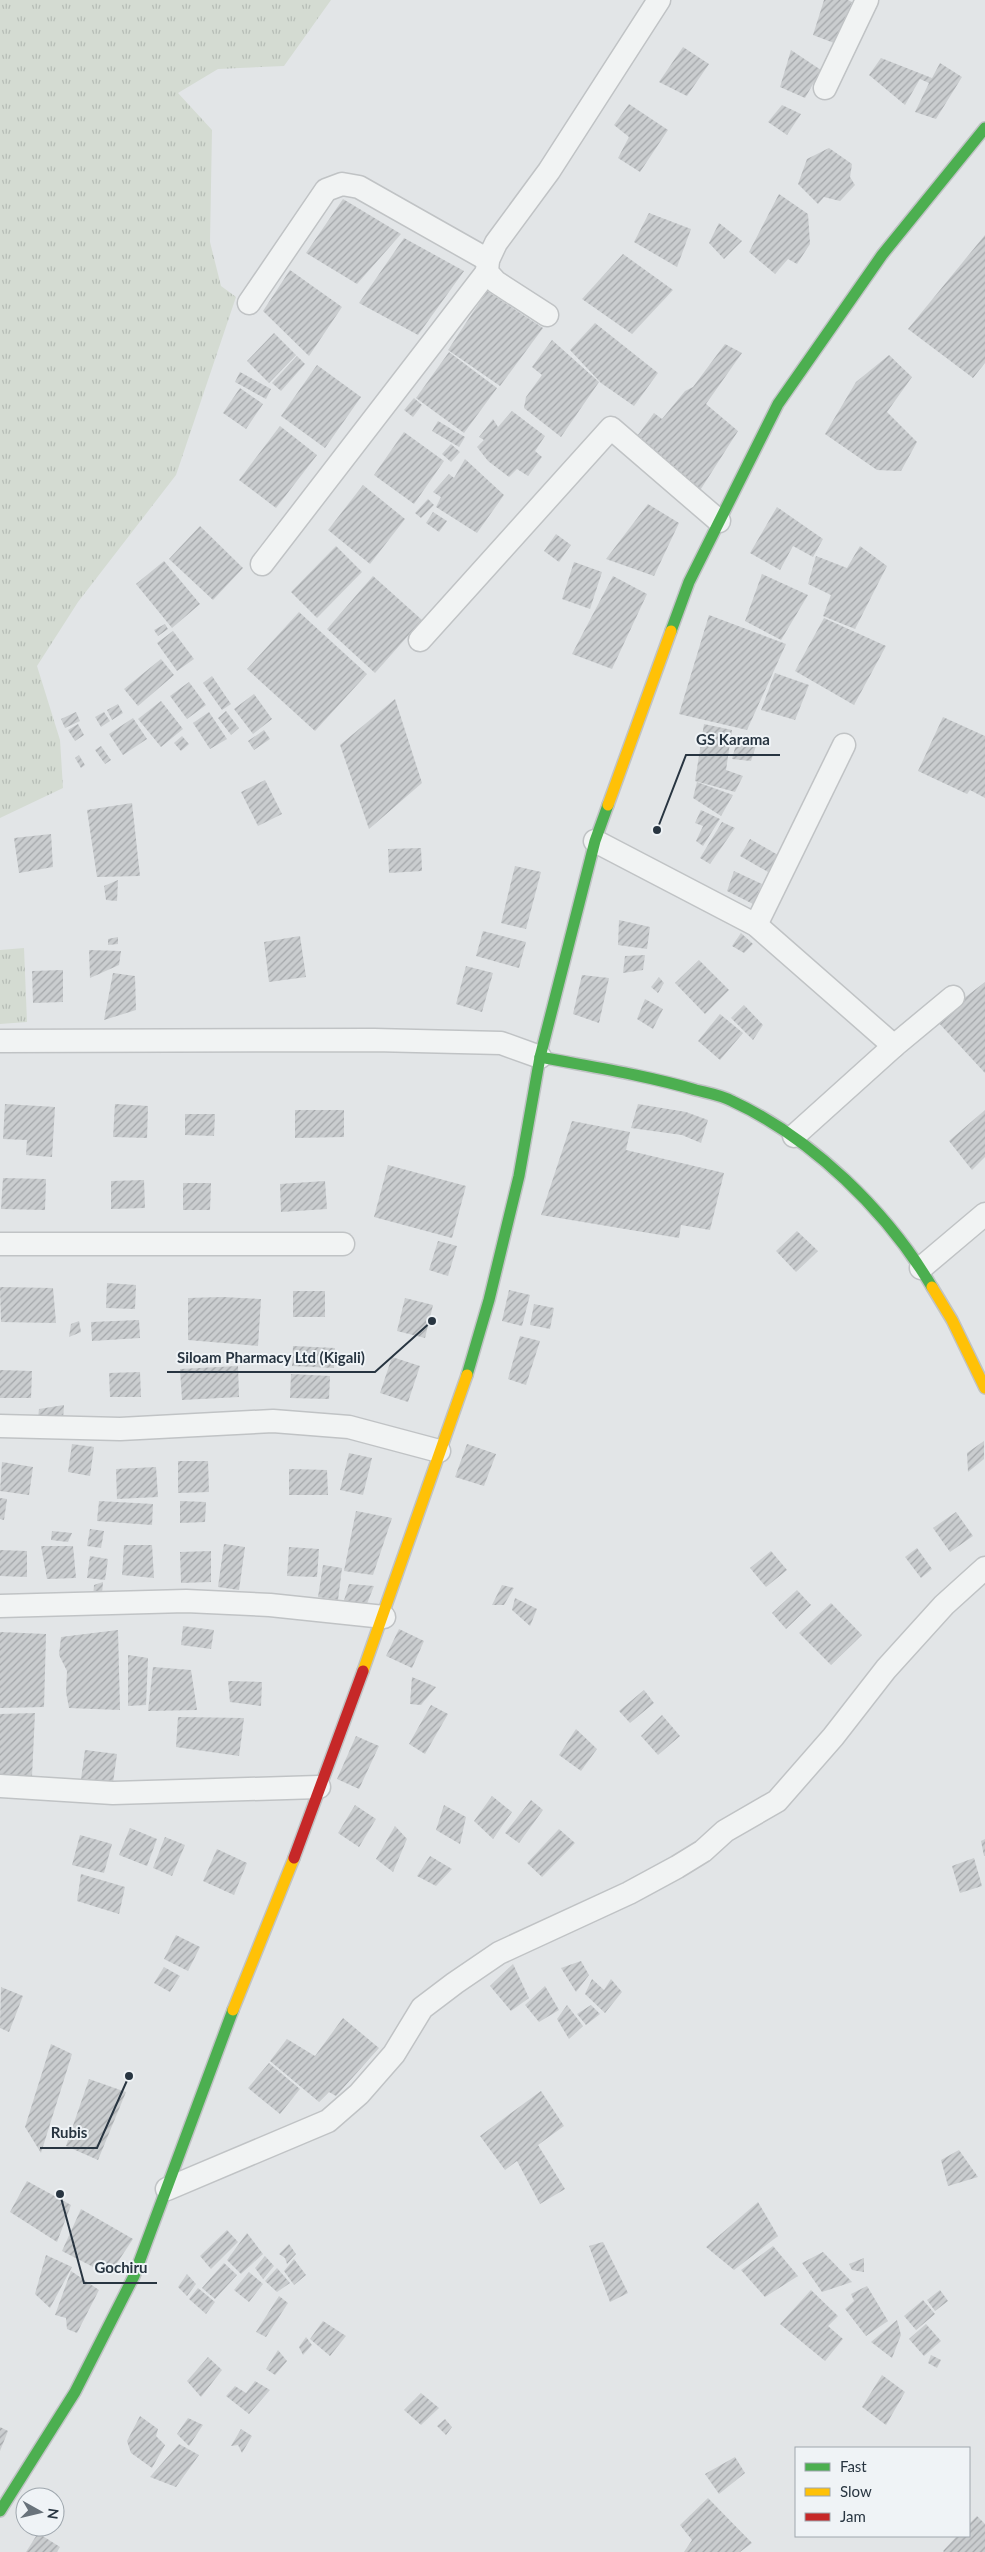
<svg xmlns="http://www.w3.org/2000/svg" width="985" height="2552" viewBox="0 0 985 2552" font-family="Lato,sans-serif">
	<style>
		.grass { fill: url(#grass-tufts) }
		.building { fill: url(#building-hatch) }
		.lines { fill: none; stroke-linecap: round; stroke-linejoin: round }
		.street-casing { stroke: #c0c3c5; stroke-width: 25 }
		.fast-casing { stroke: #c0c3c5; stroke-width: 14 }
		.slow-casing { stroke: #c0c3c5; stroke-width: 14 }
		.jam-casing { stroke: #c0c3c5; stroke-width: 14 }
		.street { stroke: #f1f3f3; stroke-width: 22 }
		.fast { stroke: #4caf50; stroke-width: 11 }
		.slow { stroke: #ffc107; stroke-width: 11 }
		.jam { stroke: #c62828; stroke-width: 11 }
		.leader { fill: none; stroke: #283541; stroke-width: 2 }
		.callout-dot { fill: #283541; stroke: #eff3f6; stroke-width: 2 }
		.callout-label { font-size: 15px; text-anchor: middle; font-weight: bold; fill: #283541; stroke: #eff3f6; stroke-width: 4; stroke-linejoin: round; paint-order: stroke }
	</style>
	<defs>
		<pattern id="grass-tufts" width="24" height="20" patternUnits="userSpaceOnUse" patternTransform="scale(1.25)"><rect width="24" height="20" fill="#d4dbd2"/><path d="M3 7l-1-3M5 7V3M7 7l1-3M15 17l-1-3M17 17v-4M19 17l1-3" fill="none" stroke="#b6bdb6"/></pattern>
		<pattern id="building-hatch" width="6" height="6" patternUnits="userSpaceOnUse" patternTransform="scale(1.25)"><rect width="6" height="6" fill="#cacdcf"/><path d="M-1 1l2-2M0 6l6-6M5 7l2-2" fill="none" stroke="#a4a7aa"/></pattern>
	</defs>
	<rect width="100%" height="100%" fill="#e2e5e7"/>
	<g class="grass">
		<polygon points="0,0 331,0 284,66 218,69 178,93 212,130 210,242 221,286 236,297 176,475 78,602 37,666 60,740 63,788 0,818"/>
		<polygon points="24,948 27,1022 0,1024 0,950"/>
	</g>
	<g class="building">
		<polygon points="824,0 848,0 852,2 834,43 813,35"/>
		<polygon points="683,47 709,64 687,96 659,82"/>
		<polygon points="791,50 821,70 805,98 780,87"/>
		<polygon points="881,58 932,78 940,63 962,77 936,119 915,112 929,83 920,79 905,105 869,75"/>
		<polygon points="629,104 668,130 640,172 618,158 629,137 614,125"/>
		<polygon points="782,105 801,114 787,135 768,122"/>
		<polygon points="829,148 852,164 850,177 855,185 840,201 824,197 818,204 798,184 807,159"/>
		<polygon points="779,194 808,214 810,244 797,264 788,259 775,274 749,252"/>
		<polygon points="343,199 401,234 357,284 306,253"/>
		<polygon points="649,213 691,229 677,267 634,242"/>
		<polygon points="719,223 742,241 724,259 709,243"/>
		<polygon points="985,235 985,363 973,378 908,329"/>
		<polygon points="404,238 464,271 418,335 359,303"/>
		<polygon points="623,254 673,290 632,334 582,299"/>
		<polygon points="290,270 342,307 309,356 263,311"/>
		<polygon points="487,291 543,328 500,386 448,350"/>
		<polygon points="595,323 658,373 634,406 601,383 570,350"/>
		<polygon points="274,333 296,355 269,383 247,361"/>
		<polygon points="552,340 599,382 561,437 524,408 526,397 542,375 532,367"/>
		<polygon points="725,344 742,353 706,404 738,431 699,492 635,439 654,413 662,419 685,391 693,387"/>
		<polygon points="449,352 497,388 464,433 416,398"/>
		<polygon points="889,355 912,377 887,412 917,442 901,471 877,470 825,434 856,382"/>
		<polygon points="297,356 305,364 281,391 272,383"/>
		<polygon points="317,365 361,397 325,448 281,416"/>
		<polygon points="240,372 271,389 266,399 235,382"/>
		<polygon points="240,388 263,404 246,429 223,413"/>
		<polygon points="414,398 422,405 413,417 404,410"/>
		<polygon points="512,411 545,436 535,451 542,457 528,476 517,469 509,477 488,461 477,447 484,440 479,437 493,419 498,427"/>
		<polygon points="438,421 465,437 459,447 432,431"/>
		<polygon points="280,426 317,455 276,508 239,480"/>
		<polygon points="404,432 444,461 414,504 374,475"/>
		<polygon points="451,444 460,452 451,462 442,454"/>
		<polygon points="465,459 504,495 477,533 436,507 441,497 433,492 449,474 454,478"/>
		<polygon points="363,485 405,519 370,564 328,530"/>
		<polygon points="428,499 434,505 421,518 415,513"/>
		<polygon points="648,504 679,523 654,576 606,559"/>
		<polygon points="777,507 823,539 813,557 793,546 780,570 750,553"/>
		<polygon points="433,512 447,521 439,532 426,523"/>
		<polygon points="200,526 243,568 213,600 169,559"/>
		<polygon points="556,534 571,545 559,562 544,551"/>
		<polygon points="336,546 362,572 317,618 291,592"/>
		<polygon points="860,546 887,566 855,629 823,616 831,595 808,584 816,556 847,568"/>
		<polygon points="164,561 200,604 172,628 136,584"/>
		<polygon points="574,562 602,572 590,609 562,599"/>
		<polygon points="762,574 808,595 781,640 745,621"/>
		<polygon points="373,576 422,620 375,673 327,629"/>
		<polygon points="613,576 647,594 612,669 572,654"/>
		<polygon points="299,612 367,674 315,731 247,669"/>
		<polygon points="709,615 786,644 747,730 679,714"/>
		<polygon points="824,618 886,646 854,705 795,671"/>
		<polygon points="165,624 168,629 158,636 154,630"/>
		<polygon points="173,631 194,659 177,671 157,643"/>
		<polygon points="161,659 174,675 138,706 124,689"/>
		<polygon points="775,673 809,685 795,720 761,710"/>
		<polygon points="212,676 231,704 222,710 203,683"/>
		<polygon points="189,682 206,705 187,719 170,696"/>
		<polygon points="254,694 272,719 253,734 234,709"/>
		<polygon points="395,699 422,783 369,829 340,745"/>
		<polygon points="161,701 183,729 161,747 138,719"/>
		<polygon points="118,704 123,713 112,720 107,710"/>
		<polygon points="226,711 239,728 231,735 218,718"/>
		<polygon points="76,712 80,721 65,728 61,719"/>
		<polygon points="104,712 110,721 101,727 95,717"/>
		<polygon points="209,712 227,739 210,749 193,723"/>
		<polygon points="943,717 985,736 985,798 970,790 967,794 918,771"/>
		<polygon points="133,718 147,739 123,755 109,734"/>
		<polygon points="78,724 84,735 75,741 68,730"/>
		<polygon points="704,724 732,730 726,770 743,776 735,792 695,781"/>
		<polygon points="264,730 270,739 254,750 248,741"/>
		<polygon points="182,736 189,744 181,751 174,743"/>
		<polygon points="738,737 758,740 751,761 732,759"/>
		<polygon points="101,746 111,760 105,764 95,750"/>
		<polygon points="79,755 85,765 81,768 75,758"/>
		<polygon points="265,780 282,814 258,826 241,792"/>
		<polygon points="697,782 733,795 721,816 693,798"/>
		<polygon points="132,803 140,876 97,877 87,810"/>
		<polygon points="701,810 720,819 703,846 696,841 703,826 695,823"/>
		<polygon points="722,822 735,828 710,864 700,858"/>
		<polygon points="51,834 53,867 19,873 14,838"/>
		<polygon points="750,839 778,855 768,872 740,856"/>
		<polygon points="421,848 422,871 389,873 388,849"/>
		<polygon points="515,866 541,872 526,929 501,923"/>
		<polygon points="734,871 762,884 753,904 727,891"/>
		<polygon points="118,880 117,901 106,900 104,886"/>
		<polygon points="619,920 650,927 647,949 618,945"/>
		<polygon points="483,931 526,942 519,968 476,956"/>
		<polygon points="741,933 753,944 744,953 732,946"/>
		<polygon points="300,936 306,977 269,982 264,942"/>
		<polygon points="118,937 118,944 108,945 108,939"/>
		<polygon points="89,950 121,951 119,965 90,978"/>
		<polygon points="645,955 643,970 623,973 625,956"/>
		<polygon points="699,960 729,990 705,1014 675,983"/>
		<polygon points="466,966 493,973 482,1012 456,1004"/>
		<polygon points="63,970 63,1002 33,1003 32,971"/>
		<polygon points="113,973 135,976 136,1010 104,1020"/>
		<polygon points="582,975 609,978 599,1023 573,1014"/>
		<polygon points="659,977 664,983 658,993 651,987"/>
		<polygon points="985,982 985,1073 936,1020"/>
		<polygon points="645,999 663,1009 653,1029 637,1019"/>
		<polygon points="744,1005 763,1025 753,1040 731,1018"/>
		<polygon points="720,1014 743,1033 720,1060 698,1041"/>
		<polygon points="5,1104 55,1107 52,1157 26,1155 27,1140 3,1139"/>
		<polygon points="115,1104 148,1106 147,1138 113,1137"/>
		<polygon points="638,1104 686,1112 708,1120 701,1143 682,1135 631,1128"/>
		<polygon points="295,1110 344,1110 344,1137 295,1138"/>
		<polygon points="985,1110 985,1157 972,1170 949,1141"/>
		<polygon points="185,1114 215,1114 214,1136 185,1135"/>
		<polygon points="572,1121 630,1132 626,1150 724,1173 710,1230 681,1225 679,1238 541,1215"/>
		<polygon points="388,1165 466,1186 452,1238 374,1217"/>
		<polygon points="3,1178 46,1179 45,1210 1,1209"/>
		<polygon points="144,1180 145,1208 111,1209 111,1181"/>
		<polygon points="325,1181 327,1209 281,1212 280,1184"/>
		<polygon points="183,1183 211,1183 210,1210 183,1210"/>
		<polygon points="797,1231 818,1251 796,1272 776,1251"/>
		<polygon points="438,1241 457,1246 448,1276 429,1270"/>
		<polygon points="107,1283 136,1285 135,1309 106,1308"/>
		<polygon points="0,1287 53,1288 56,1323 1,1322"/>
		<polygon points="509,1290 530,1295 522,1326 502,1321"/>
		<rect x="293" y="1291" width="32" height="26"/>
		<polygon points="223,1297 261,1299 258,1346 188,1340 188,1298"/>
		<polygon points="405,1298 433,1305 425,1338 397,1331"/>
		<polygon points="534,1304 554,1308 550,1329 530,1325"/>
		<polygon points="139,1320 140,1338 92,1341 91,1322"/>
		<polygon points="79,1321 81,1332 69,1337 71,1324"/>
		<polygon points="520,1336 540,1341 526,1385 508,1379"/>
		<polygon points="293,1346 335,1348 334,1368 292,1366"/>
		<polygon points="392,1357 420,1366 408,1402 380,1393"/>
		<polygon points="238,1366 239,1397 182,1400 180,1369"/>
		<polygon points="0,1370 32,1371 31,1398 0,1398"/>
		<polygon points="140,1372 141,1397 110,1397 109,1373"/>
		<polygon points="291,1374 330,1376 329,1399 290,1398"/>
		<polygon points="64,1405 63,1420 38,1418 39,1409"/>
		<polygon points="984,1441 984,1459 968,1472 967,1453"/>
		<polygon points="72,1444 94,1447 90,1476 68,1472"/>
		<polygon points="467,1444 496,1454 484,1486 455,1477"/>
		<polygon points="349,1453 372,1458 363,1495 340,1490"/>
		<polygon points="178,1461 208,1461 209,1492 178,1493"/>
		<polygon points="2,1462 33,1467 29,1495 0,1491"/>
		<polygon points="156,1467 158,1497 117,1499 116,1469"/>
		<polygon points="289,1469 327,1470 328,1495 289,1495"/>
		<polygon points="0,1498 7,1499 4,1520 0,1519"/>
		<polygon points="99,1501 153,1504 152,1525 97,1521"/>
		<polygon points="180,1501 206,1502 205,1522 180,1523"/>
		<polygon points="356,1511 392,1518 373,1575 344,1571"/>
		<polygon points="956,1512 973,1536 950,1552 933,1528"/>
		<polygon points="90,1529 104,1531 101,1548 87,1546"/>
		<polygon points="52,1531 72,1533 68,1542 51,1540"/>
		<polygon points="224,1544 245,1547 239,1590 218,1587"/>
		<polygon points="124,1545 152,1545 154,1578 122,1575"/>
		<polygon points="41,1546 73,1546 76,1578 47,1579"/>
		<polygon points="289,1547 319,1549 317,1577 287,1576"/>
		<polygon points="917,1548 932,1569 921,1578 905,1557"/>
		<polygon points="0,1550 27,1551 27,1577 0,1576"/>
		<polygon points="211,1551 211,1582 181,1583 180,1552"/>
		<polygon points="771,1551 787,1570 766,1587 750,1568"/>
		<polygon points="90,1556 108,1559 105,1580 87,1578"/>
		<polygon points="323,1565 342,1568 338,1600 318,1597"/>
		<polygon points="103,1582 102,1594 93,1599 94,1585"/>
		<polygon points="349,1584 374,1586 364,1611 342,1607"/>
		<polygon points="502,1585 514,1588 504,1605 492,1605"/>
		<polygon points="797,1590 811,1605 786,1629 772,1613"/>
		<polygon points="515,1598 537,1609 530,1626 512,1610"/>
		<polygon points="831,1603 862,1635 831,1665 799,1633"/>
		<polygon points="183,1626 214,1630 211,1649 181,1645"/>
		<polygon points="399,1629 424,1641 412,1668 386,1656"/>
		<polygon points="118,1630 120,1710 69,1708 66,1692 67,1671 59,1655 61,1637"/>
		<polygon points="0,1632 46,1634 44,1707 0,1708"/>
		<polygon points="128,1655 148,1658 146,1705 128,1706"/>
		<polygon points="153,1667 191,1670 197,1710 148,1711"/>
		<polygon points="412,1677 436,1687 421,1705 410,1704"/>
		<polygon points="228,1681 262,1682 261,1706 230,1702"/>
		<polygon points="644,1690 654,1703 630,1723 619,1711"/>
		<polygon points="431,1705 448,1714 425,1754 409,1744"/>
		<polygon points="35,1713 32,1776 0,1776 0,1714"/>
		<polygon points="662,1715 680,1736 658,1755 641,1736"/>
		<polygon points="178,1717 244,1718 239,1756 176,1747"/>
		<polygon points="576,1729 597,1749 581,1771 559,1755"/>
		<polygon points="356,1736 379,1746 359,1789 337,1779"/>
		<polygon points="85,1750 117,1754 113,1783 81,1779"/>
		<polygon points="492,1796 512,1812 493,1839 474,1821"/>
		<polygon points="531,1800 543,1810 519,1843 505,1833"/>
		<polygon points="355,1805 376,1819 359,1847 338,1833"/>
		<polygon points="444,1805 466,1817 460,1844 436,1830"/>
		<polygon points="395,1826 407,1839 393,1872 376,1859"/>
		<polygon points="130,1828 157,1839 147,1866 119,1855"/>
		<polygon points="559,1829 575,1843 542,1877 527,1863"/>
		<polygon points="80,1835 112,1844 104,1873 72,1865"/>
		<polygon points="165,1837 185,1845 172,1876 153,1868"/>
		<polygon points="985,1839 985,1856 984,1856 981,1841"/>
		<polygon points="217,1849 247,1863 234,1895 203,1881"/>
		<polygon points="430,1856 452,1869 436,1886 417,1876"/>
		<polygon points="974,1858 982,1886 960,1893 952,1866"/>
		<polygon points="81,1874 125,1887 119,1914 77,1901"/>
		<polygon points="176,1935 200,1947 188,1971 164,1959"/>
		<polygon points="581,1961 589,1975 576,1992 561,1968"/>
		<polygon points="513,1964 529,1998 511,2011 490,1986"/>
		<polygon points="164,1967 180,1976 170,1992 154,1983"/>
		<polygon points="592,1979 604,1990 611,1979 622,1992 605,2013 585,1994"/>
		<polygon points="545,1986 559,2010 539,2022 525,2005"/>
		<polygon points="1,1987 23,1996 9,2032 0,2028"/>
		<polygon points="567,2005 583,2026 569,2039 557,2019"/>
		<polygon points="591,2005 600,2014 586,2025 577,2014"/>
		<polygon points="343,2018 379,2048 336,2096 329,2092 319,2102 270,2061 287,2039 315,2056"/>
		<polygon points="51,2044 72,2054 41,2153 25,2127"/>
		<polygon points="269,2063 300,2089 280,2114 248,2088"/>
		<polygon points="89,2079 126,2092 98,2160 66,2146"/>
		<polygon points="541,2091 564,2126 538,2145 565,2189 540,2204 517,2161 505,2170 480,2136"/>
		<polygon points="959,2150 978,2177 948,2186 941,2160"/>
		<polygon points="27,2181 71,2205 57,2242 10,2212"/>
		<polygon points="758,2202 778,2236 734,2270 706,2247"/>
		<polygon points="81,2209 133,2239 109,2275 62,2251"/>
		<polygon points="227,2230 238,2242 211,2269 200,2256"/>
		<polygon points="247,2233 263,2254 241,2274 227,2260"/>
		<polygon points="603,2242 628,2293 610,2302 589,2246"/>
		<polygon points="289,2244 296,2254 287,2264 285,2258 279,2254"/>
		<polygon points="773,2246 798,2276 765,2297 741,2270"/>
		<polygon points="823,2252 852,2282 822,2292 802,2263"/>
		<polygon points="46,2255 72,2267 50,2308 35,2294"/>
		<polygon points="265,2256 274,2266 263,2279 255,2268"/>
		<polygon points="864,2258 864,2272 852,2270 849,2264"/>
		<polygon points="294,2259 306,2275 294,2285 284,2271"/>
		<polygon points="224,2263 237,2275 215,2299 202,2288"/>
		<polygon points="277,2268 290,2283 277,2292 265,2281"/>
		<polygon points="71,2271 99,2290 77,2333 67,2329 66,2318 55,2315"/>
		<polygon points="249,2272 263,2284 249,2302 234,2290"/>
		<polygon points="187,2274 196,2284 187,2296 178,2287"/>
		<polygon points="867,2286 888,2321 866,2336 845,2309 854,2301 851,2294"/>
		<polygon points="198,2288 215,2302 206,2314 189,2299"/>
		<polygon points="811,2290 838,2316 828,2326 843,2339 825,2361 780,2324"/>
		<polygon points="940,2290 948,2301 935,2311 927,2300"/>
		<polygon points="279,2296 288,2303 266,2337 256,2332"/>
		<polygon points="923,2300 935,2314 916,2330 904,2316"/>
		<polygon points="897,2320 901,2335 892,2358 871,2342"/>
		<polygon points="323,2321 346,2336 330,2356 310,2339"/>
		<polygon points="926,2324 941,2341 924,2356 909,2339"/>
		<polygon points="306,2337 312,2345 303,2355 299,2347"/>
		<polygon points="278,2350 287,2361 275,2375 266,2369"/>
		<polygon points="931,2355 941,2360 937,2368 928,2363"/>
		<polygon points="208,2357 222,2370 201,2397 187,2381"/>
		<polygon points="882,2375 905,2392 886,2425 862,2407"/>
		<polygon points="255,2381 270,2390 249,2414 226,2396 235,2386 246,2393"/>
		<polygon points="421,2393 439,2408 421,2425 404,2410"/>
		<polygon points="140,2416 158,2429 156,2436 165,2445 152,2468 131,2453 127,2441"/>
		<polygon points="188,2418 203,2425 189,2446 177,2434"/>
		<polygon points="445,2419 452,2427 446,2435 437,2426"/>
		<polygon points="0,2427 8,2431 0,2451"/>
		<polygon points="241,2429 252,2436 242,2453 238,2445 231,2446"/>
		<polygon points="179,2444 199,2455 176,2487 150,2477"/>
		<polygon points="735,2457 745,2473 719,2494 705,2474"/>
		<polygon points="708,2498 752,2543 740,2552 684,2552 692,2540 680,2525"/>
		<polygon points="977,2516 985,2524 985,2552 944,2552 943,2551 957,2536 969,2536 969,2524"/>
		<polygon points="38,2533 60,2547 57,2552 26,2552"/>
	</g>
	<g class="lines">
		<g class="street-casing">
			<g id="street">
				<polyline points="825,88 867,0"/>
				<polyline points="249,303 326,190 342,184 359,187 488,260"/>
				<polyline points="547,315 496,282 487,272 488,260 496,243 549,171 659,0"/>
				<polyline points="262,564 487,272"/>
				<polyline points="420,640 611,428 719,521"/>
				<polyline points="595,841 756,925 894,1046"/>
				<polyline points="756,925 844,745"/>
				<polyline points="0,1041 374,1040 501,1043 540,1057"/>
				<polyline points="794,1136 894,1046 953,997"/>
				<polyline points="0,1244 343,1244"/>
				<polyline points="921,1268 985,1214"/>
				<polyline points="0,1426 120,1429 273,1421 349,1427 439,1451"/>
				<polyline points="0,1606 186,1601 270,1605 384,1617"/>
				<polyline points="0,1786 113,1793 319,1787"/>
				<polyline points="167,2189 328,2121 359,2094 394,2054 422,2008 455,1983 499,1953 629,1893 677,1867 703,1851 725,1831 777,1801 833,1737 886,1669 944,1605 985,1568"/>
			</g>
		</g>
		<g class="fast-casing">
			<g id="fast">
				<polyline points="671,631 689,582 778,404 882,255 985,128"/>
				<path d="M 540,1057 C 592,1067 645,1075 696,1090 C 708,1093 721,1095 732,1101 C 812,1138 887,1211 932,1287"/>
				<polyline points="467,1375 489,1300 519,1176 540,1057 595,841 608,805"/>
				<polyline points="0,2511 75,2392 134,2276 233,2010"/>
			</g>
		</g>
		<g class="slow-casing">
			<g id="slow">
				<polyline points="608,805 671,631"/>
				<polyline points="932,1287 952,1320 985,1388"/>
				<polyline points="363,1671 467,1375"/>
				<polyline points="233,2010 294,1858"/>
			</g>
		</g>
		<g class="jam-casing">
			<polyline id="jam" points="294,1858 363,1671"/>
		</g>
		<use href="#street" class="street"/>
		<use href="#fast" class="fast"/>
		<use href="#slow" class="slow"/>
		<use href="#jam" class="jam"/>
	</g>
	<path class="leader" d="M657 830L686 755H780M432 1321L375 1372H167M129 2076L97 2148H40M60 2194L84 2283H157"/>
	<g class="callout-dot">
		<circle cx="657" cy="830" r="5"/>
		<circle cx="432" cy="1321" r="5"/>
		<circle cx="129" cy="2076" r="5"/>
		<circle cx="60" cy="2194" r="5"/>
	</g>
	<g class="callout-label">
		<text x="733" y="745">GS Karama</text>
		<text x="271" y="1363">Siloam Pharmacy Ltd (Kigali)</text>
		<text x="69" y="2138">Rubis</text>
		<text x="121" y="2273">Gochiru</text>
	</g>
	<rect x="795" y="2447" width="175" height="90" fill="#eff3f6" stroke="#9fa7ae"/>
	<rect x="805" y="2463" width="25" height="8" fill="#4caf50" stroke="#9fa7ae"/>
	<text x="840" y="2472" font-size="15" fill="#283541">Fast</text>
	<rect x="805" y="2488" width="25" height="8" fill="#ffc107" stroke="#9fa7ae"/>
	<text x="840" y="2497" font-size="15" fill="#283541">Slow</text>
	<rect x="805" y="2513" width="25" height="8" fill="#c62828" stroke="#9fa7ae"/>
	<text x="840" y="2522" font-size="15" fill="#283541">Jam</text>
	<g transform="translate(40 2512) rotate(98)"><circle r="24" fill="#eff3f6" stroke="#9fa7ae"/>
	<path d="M0-4L9 19L0 12L-9 19Z" fill="#69737b"/>
	<text y="-8" font-size="14" font-weight="bold" text-anchor="middle" fill="#283541">N</text>
	</g>
</svg>
